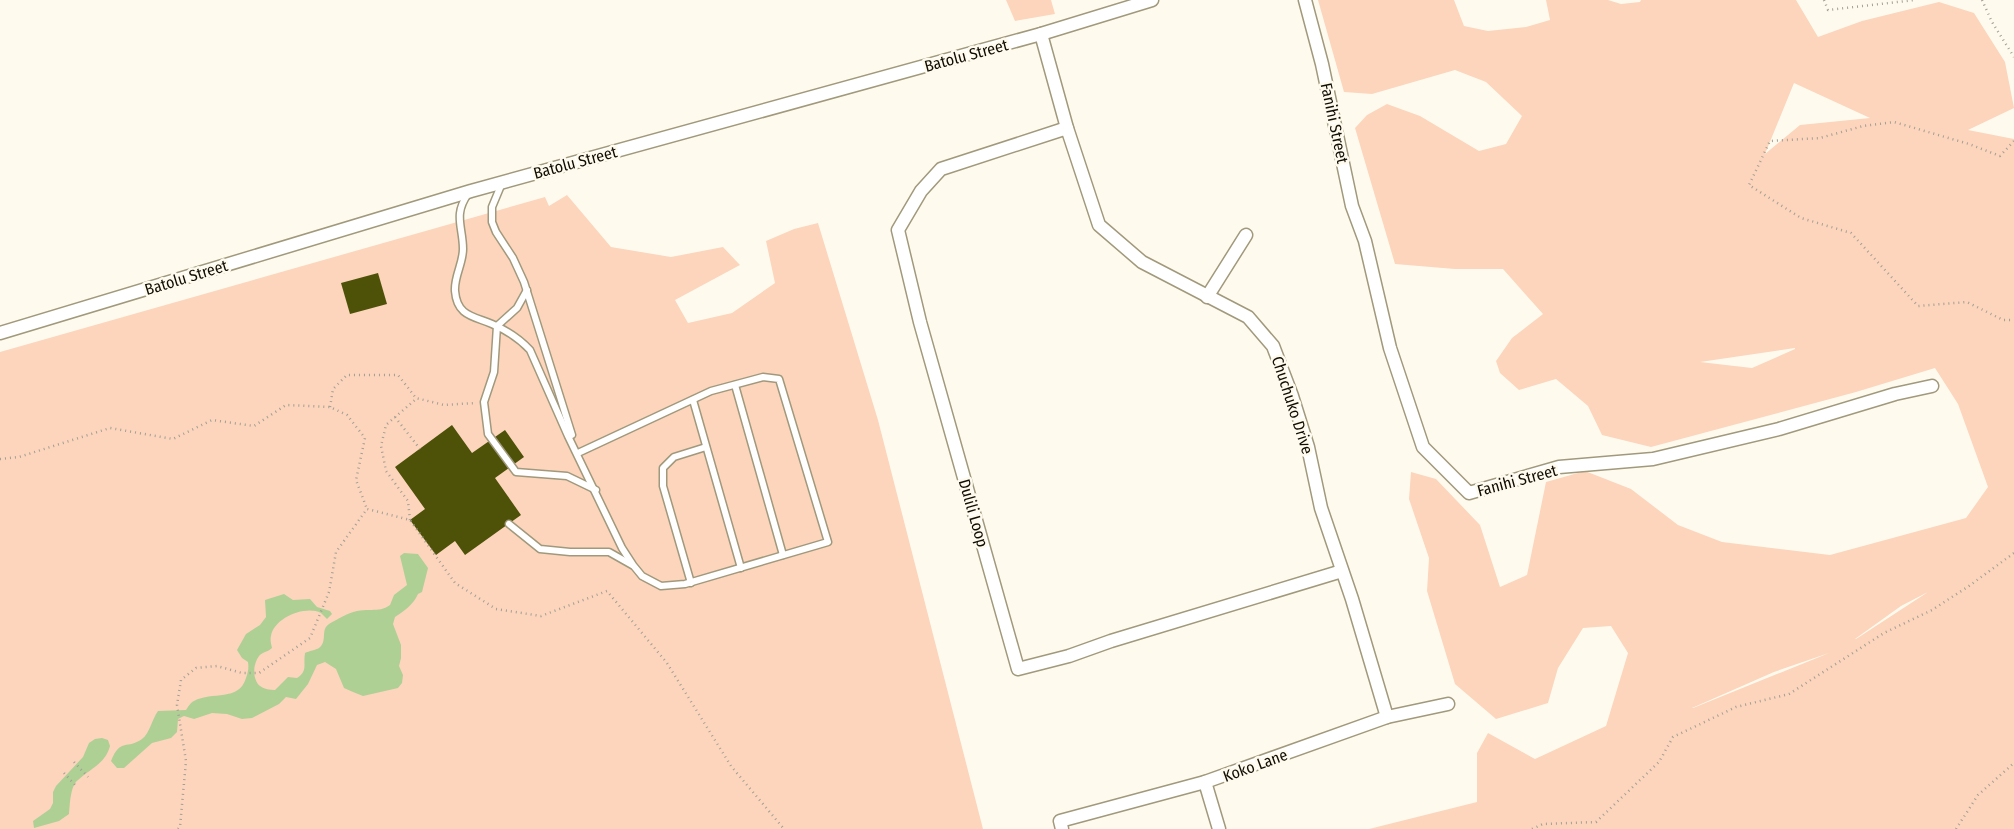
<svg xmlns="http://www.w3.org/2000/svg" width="2014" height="829" viewBox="0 0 2014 829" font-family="'Fira Sans Condensed',sans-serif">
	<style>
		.green { fill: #fcd5bc; fill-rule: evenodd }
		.water { fill: #aed094 }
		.building { fill: #4e5208 }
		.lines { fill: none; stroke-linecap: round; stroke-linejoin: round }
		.lane-casing { stroke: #a1997c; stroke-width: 9 }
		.street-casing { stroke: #a1997c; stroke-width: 15 }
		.path { stroke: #a39f94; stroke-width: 2.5; stroke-dasharray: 1 4; stroke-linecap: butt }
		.lane { stroke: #fff; stroke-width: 6 }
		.street { stroke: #fff; stroke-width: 12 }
		.labels { text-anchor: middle; stroke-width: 5; stroke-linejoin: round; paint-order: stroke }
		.street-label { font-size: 16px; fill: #110d04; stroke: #fefbee }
	</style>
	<rect width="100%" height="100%" fill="#fefbee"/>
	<g class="green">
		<polygon points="1006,0 1051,0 1055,14 1015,21"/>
		<path d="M 1318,0 L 1454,0 L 1464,26 L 1488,31 L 1526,27 L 1550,20 L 1546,0 L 1608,0 L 1621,4 L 1640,2 L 1641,0 L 1796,0 L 1818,37 L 1862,21 L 1939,2 L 1974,13 L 2005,62 L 2014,108 L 1968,130 L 2014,139 L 2014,829 L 1369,829 L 1477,802 L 1477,753 L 1488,733 L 1535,759 L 1606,726 L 1628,653 L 1611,626 L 1583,628 L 1558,668 L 1548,703 L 1496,719 L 1455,684 L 1427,591 L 1429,558 L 1409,499 L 1411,472 L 1436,479 L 1480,525 L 1500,587 L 1527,575 L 1546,482 L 1585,471 L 1631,489 L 1678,525 L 1722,542 L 1830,555 L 1966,518 L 1988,487 L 1958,404 L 1935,368 L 1856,392 L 1651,447 L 1602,435 L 1588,406 L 1556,379 L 1519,390 L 1500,373 L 1496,361 L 1512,338 L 1543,314 L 1503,269 L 1455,269 L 1395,264 L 1355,128 L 1367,115 L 1387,104 L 1420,116 L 1479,151 L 1506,144 L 1522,116 L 1486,82 L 1455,70 L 1372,94 L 1344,92 ZM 1794,83 L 1870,118 L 1800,125 L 1765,154 ZM 1795,349 L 1752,368 L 1700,362 L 1795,348 ZM 1928,592 L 1856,639 L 1855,639 L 1901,606 ZM 1829,653 L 1693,708 L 1692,708 L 1774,672 Z"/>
		<polygon points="567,195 611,247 671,257 723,247 740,265 675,300 688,323 732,313 775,283 766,241 794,229 818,223 878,420 983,829 0,829 0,352 545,197 549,206"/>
	</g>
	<g class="water">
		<path d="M 404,553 L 418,554 L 428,568 L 422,592 L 418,594 C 413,605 404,611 395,617 L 393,624 L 401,645 L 401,658 L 399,666 L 403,675 L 402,683 L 398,688 L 363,696 L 353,692 L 344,688 L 336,669 L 325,662 L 317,665 L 308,684 L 296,699 L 286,697 L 279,704 L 252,718 L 242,719 L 227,714 L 212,713 L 194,719 L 184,716 L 178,719 L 177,732 L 171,738 L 152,743 L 124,768 L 117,768 L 111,761 C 121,737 127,750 142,739 C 150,733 152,719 158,711 L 186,710 C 188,707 191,702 194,701 C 212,691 239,702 246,678 C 248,672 249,668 248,662 L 242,658 L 237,650 L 246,634 L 260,625 L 266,617 L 265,600 L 284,594 L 293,600 L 310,599 L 317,607 L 330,611 L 332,614 L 327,619 C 325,617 323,615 321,613 C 305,605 274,618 271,636 C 270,639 271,644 272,648 C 268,652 262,652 259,656 C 253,664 252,679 260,686 C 264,689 270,690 275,690 L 288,677 L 297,678 C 308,671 303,665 305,653 C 309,651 316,650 319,648 C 328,641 320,630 329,624 C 338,619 347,613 357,611 C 370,608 379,613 390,605 L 394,595 L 407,585 L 400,556 Z"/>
		<path d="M 102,738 L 108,740 L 110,746 C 105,764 91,768 78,780 C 70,786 70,805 69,814 L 59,821 L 34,828 L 33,821 L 50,809 L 53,803 L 53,792 L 56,786 L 83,757 L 89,743 L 95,739 Z"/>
	</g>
	<g class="building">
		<polygon points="378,273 387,304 350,314 341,283"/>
		<polygon points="452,425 472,453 505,430 524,457 495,478 521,515 465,555 455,541 436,555 410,520 425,509 395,467"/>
	</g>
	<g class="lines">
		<g class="lane-casing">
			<g id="lane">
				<polyline points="502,183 492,207 492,222 496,232 513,258 524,282 572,435"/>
				<path d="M 468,194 C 453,215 463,227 463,249 C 463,264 454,276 455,291 C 457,316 473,316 492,324 C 506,330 519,338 530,350 L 568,436 L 622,548 L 633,565 L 642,576 L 661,586 L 685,584 L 828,542 L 779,379 L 763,377 L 711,391 L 578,453"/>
				<polyline points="527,290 517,308 497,326 494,372 484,402 488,434 516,472 567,476 596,490"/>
				<polyline points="735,385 783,555"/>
				<polyline points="693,400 741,568"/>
				<polyline points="509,524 540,549 570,552 609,552 632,565"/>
				<polyline points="691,583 663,486 663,468 674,457 706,447"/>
			</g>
		</g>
		<g class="street-casing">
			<g id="street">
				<polyline points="1305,0 1322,64 1352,206 1365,241 1390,348 1423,447 1469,493 1559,467 1653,459 1779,429 1895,394 1932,386"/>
				<polyline points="1041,34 1067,128 1099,225 1142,262 1248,317 1273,346 1292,396 1308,447 1321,508 1352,599 1387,717"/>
				<polyline points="1067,128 941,169 921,191 898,230 920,322 1018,669 1069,656 1111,641 1342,571"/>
				<polyline points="1207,297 1246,235"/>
				<polyline points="0,333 471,191 1041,34 1152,0"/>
				<polyline points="1205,782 1219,829"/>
				<polyline points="1062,829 1060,821 1205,782 1387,717 1448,704"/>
			</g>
		</g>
		<g class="path">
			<polyline points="1824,0 1828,10 1915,0"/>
			<polyline points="1982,0 1992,22 2014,57"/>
			<polyline points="2014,141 2000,156 1969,144 1894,122 1863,126 1820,138 1770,141 1749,185 1801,218 1851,233 1918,306 1967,302 2003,320 2014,320"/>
			<polyline points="330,407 333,389 347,375 398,375 416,398 444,405 475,403"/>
			<polyline points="395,417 420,449"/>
			<polyline points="0,459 19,457 110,428 173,439 212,420 254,426 286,405 330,407 347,415 365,438 356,480 367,509"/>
			<polyline points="410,520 408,501 386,471 381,446 386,425 416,399"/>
			<polyline points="74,762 88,777"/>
			<polyline points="64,773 76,786"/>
			<polyline points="178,829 180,827 186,761 177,705 181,680 196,668 217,666 242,673 259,673 310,638 329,592 336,552 367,509 410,520 455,583 496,609 541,616 607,591 667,663 731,766 784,829"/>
			<polyline points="1532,829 1543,824 1596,822 1659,762 1673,737 1736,707 1789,694 1884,633 1932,610 1969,586 2014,553"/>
			<polyline points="1956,829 1978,795 2014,763"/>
		</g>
		<use href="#lane" class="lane"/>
		<use href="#street" class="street"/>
	</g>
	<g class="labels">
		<g class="street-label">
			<text transform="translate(966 55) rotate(-15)" y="6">Batolu Street</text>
			<text transform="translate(1335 123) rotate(78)" y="6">Fanihi Street</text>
			<text transform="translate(575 162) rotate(-15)" y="6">Batolu Street</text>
			<text transform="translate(186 277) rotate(-17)" y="6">Batolu Street</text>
			<text transform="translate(1293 405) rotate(72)" y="6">Chuchuko Drive</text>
			<text transform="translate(1517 480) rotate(-15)" y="6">Fanihi Street</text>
			<text transform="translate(974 513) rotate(74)" y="6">Dulili Loop</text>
			<text transform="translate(1255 765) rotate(-20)" y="6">Koko Lane</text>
		</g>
	</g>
</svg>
